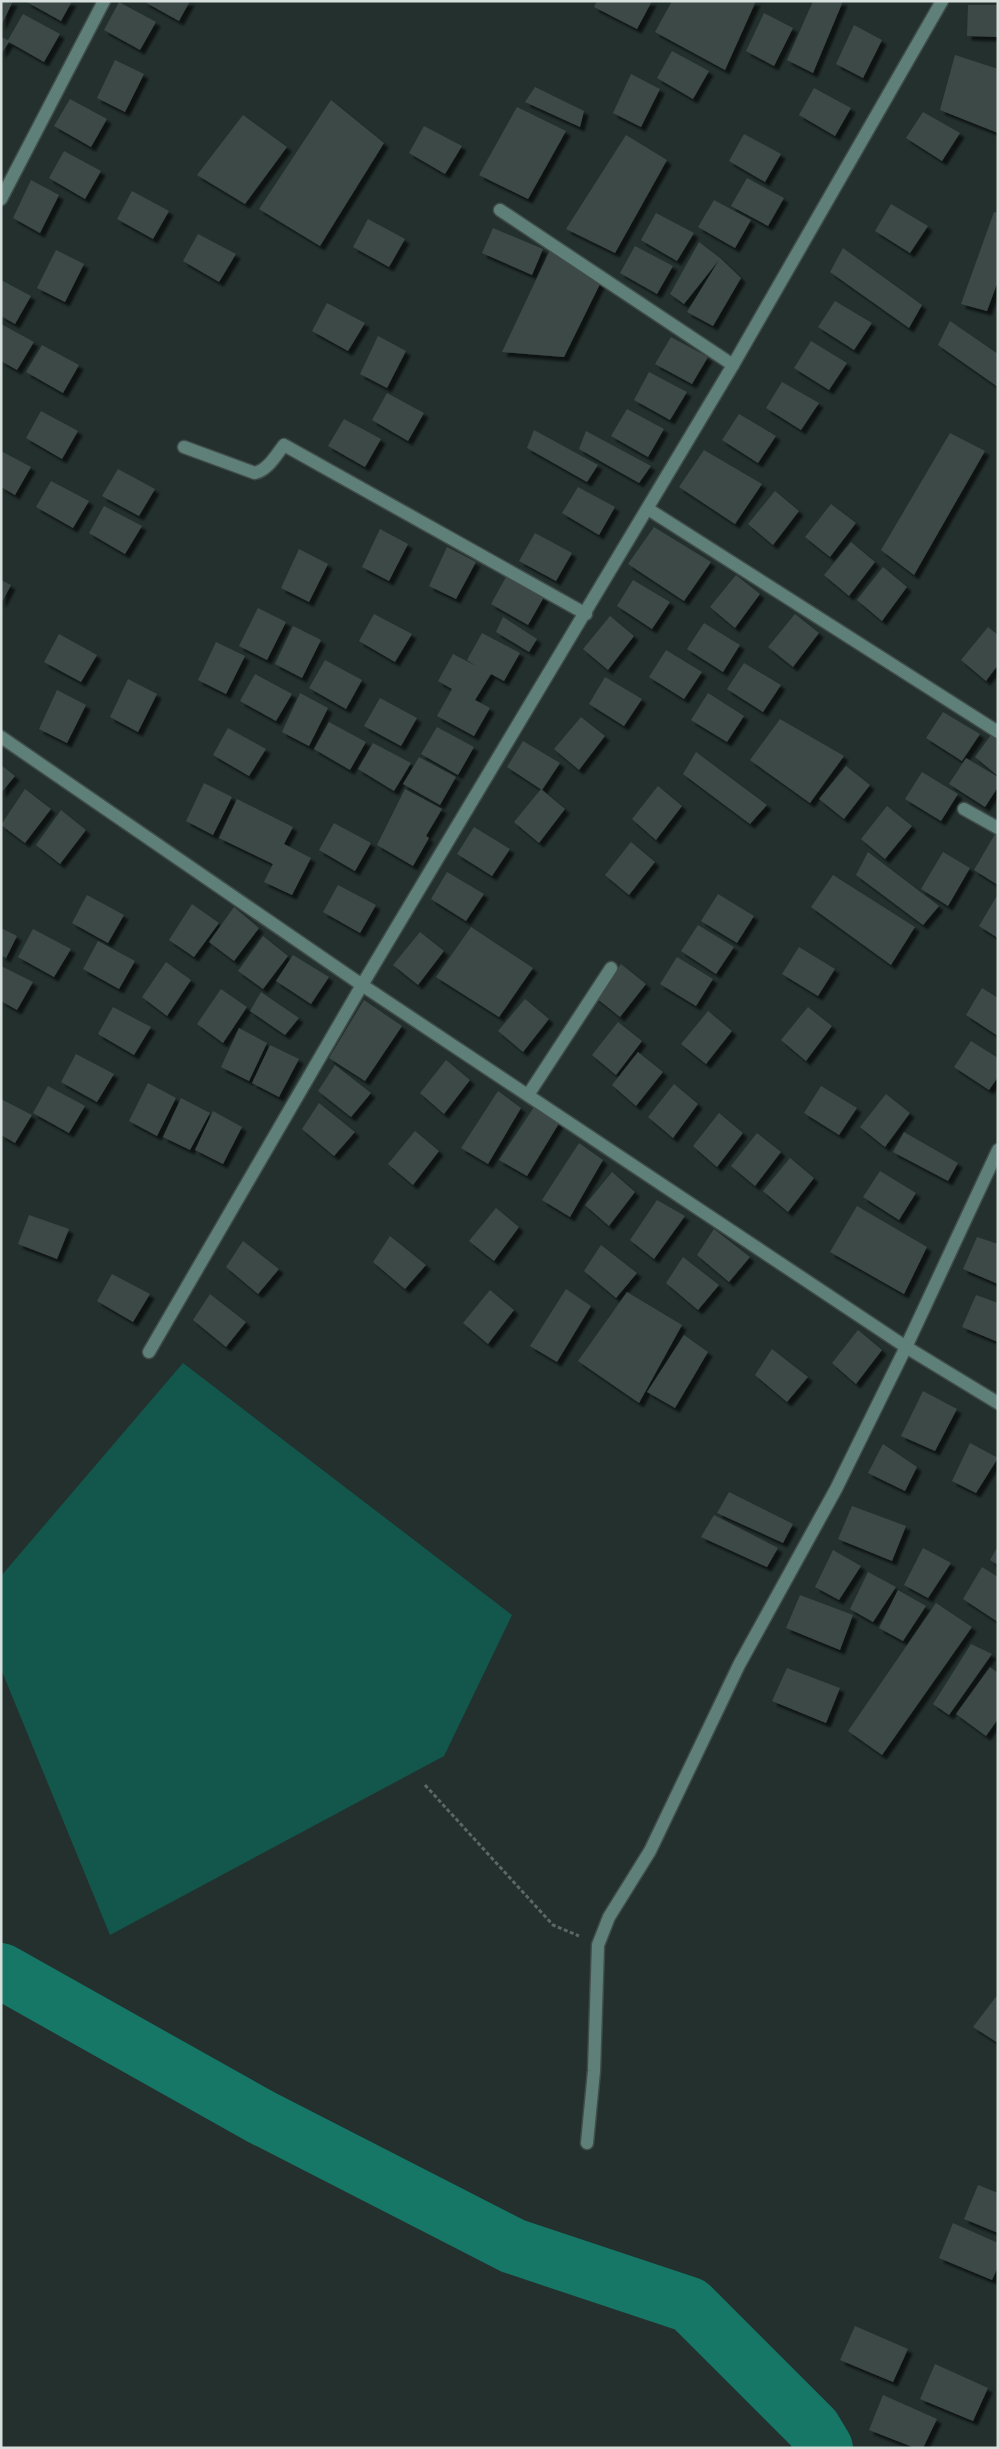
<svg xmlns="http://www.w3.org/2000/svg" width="999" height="2449" viewBox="0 0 999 2449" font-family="'DejaVu Sans',sans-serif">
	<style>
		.green { fill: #13574c }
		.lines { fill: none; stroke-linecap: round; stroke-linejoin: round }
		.river { stroke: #167767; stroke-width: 56 }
		.building { fill: #3c4946; filter: url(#shadow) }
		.minor-casing { stroke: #404c49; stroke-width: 15 }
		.path { stroke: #5c6764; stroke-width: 3; stroke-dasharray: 4 2.5; stroke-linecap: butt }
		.minor { stroke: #5f8079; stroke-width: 12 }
	</style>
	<defs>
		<filter id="shadow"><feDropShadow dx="4.5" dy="4.5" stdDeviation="1" flood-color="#0009"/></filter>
	</defs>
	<rect width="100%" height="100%" fill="#23302d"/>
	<polygon class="green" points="183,1363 512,1615 444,1756 110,1935 1,1669 1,1576"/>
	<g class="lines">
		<polyline class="river" points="1,1971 261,2117 513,2246 690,2305 813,2428 825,2448"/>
	</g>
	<g class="building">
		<polygon points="1,1 13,1 1,26"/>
		<polygon points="25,1 72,1 61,21"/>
		<polygon points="143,1 190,1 179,21"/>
		<polygon points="597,1 652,1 637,29 594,7"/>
		<polygon points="672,1 756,1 725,70 655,32"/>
		<polygon points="813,1 843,1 813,73 787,60"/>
		<polygon points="119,2 156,22 140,50 104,30"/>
		<polygon points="968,5 998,5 998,37 967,36"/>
		<polygon points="764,13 793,28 774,66 746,51"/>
		<polygon points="23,14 60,34 44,62 9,42 1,54 1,37 8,40"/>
		<polygon points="854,25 882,40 863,78 836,64"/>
		<polygon points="672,51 709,71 693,99 657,78"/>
		<polygon points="955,55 998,69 998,133 940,110"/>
		<polygon points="115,60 144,74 125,112 97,98"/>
		<polygon points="631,74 660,89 641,127 613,113"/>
		<polygon points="535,87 584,111 580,127 525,102"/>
		<polygon points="814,88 851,108 835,136 799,115"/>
		<polygon points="70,99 107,119 91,147 54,126"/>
		<polygon points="331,100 384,143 320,246 259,209"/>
		<polygon points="517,107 566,131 528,199 479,175"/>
		<polygon points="923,112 960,133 942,161 906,138"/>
		<polygon points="243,115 287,147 245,204 197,175"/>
		<polygon points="424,126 462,146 445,174 409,153"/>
		<polygon points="744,134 781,154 765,182 729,161"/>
		<polygon points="626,135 667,160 615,253 566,229"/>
		<polygon points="64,151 101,171 85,199 49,178"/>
		<polygon points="747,178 784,198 768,226 731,206"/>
		<polygon points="31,180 59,195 40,233 13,218"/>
		<polygon points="132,191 169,211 153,239 117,219"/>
		<polygon points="714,200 751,220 735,248 698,227"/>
		<polygon points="891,204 928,226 910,253 875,231"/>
		<polygon points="994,212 998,213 998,281 987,311 961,304"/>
		<polygon points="656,213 694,233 677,261 641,240"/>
		<polygon points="368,219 405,239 389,267 353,247"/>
		<polygon points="493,228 543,249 532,275 482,253"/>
		<polygon points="198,234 236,254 219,282 183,261"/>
		<polygon points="699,242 720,258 741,278 713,326 687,312 719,260 684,304 670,294"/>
		<polygon points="635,246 673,266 657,294 620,273"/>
		<polygon points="843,248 922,305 909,328 830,272"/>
		<polygon points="56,250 84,264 65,302 37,288"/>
		<polygon points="550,250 602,280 564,357 502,352"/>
		<polygon points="1,280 31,296 15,324 1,316"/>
		<polygon points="835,301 872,323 854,350 818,327"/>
		<polygon points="327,303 365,323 348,351 312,331"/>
		<polygon points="950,321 998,354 998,387 938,345"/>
		<polygon points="1,324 34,342 17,370 1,361"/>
		<polygon points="378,336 406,351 387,388 360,374"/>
		<polygon points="671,337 708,357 692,384 655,364"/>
		<polygon points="811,341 847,363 829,390 794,368"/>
		<polygon points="42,345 79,365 63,393 26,372"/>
		<polygon points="649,372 687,392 670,420 634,400"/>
		<polygon points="782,382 819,403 801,430 766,408"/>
		<polygon points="387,393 424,413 408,441 372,420"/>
		<polygon points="627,409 664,429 648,457 611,436"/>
		<polygon points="41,411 78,431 62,459 26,438"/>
		<polygon points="739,414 776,436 758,463 722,440"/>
		<polygon points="344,419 381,439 365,467 328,446"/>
		<polygon points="534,430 598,465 587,482 527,448"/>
		<polygon points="586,431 651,466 639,483 579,449"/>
		<polygon points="950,433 985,451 914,575 881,550"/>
		<polygon points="704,450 762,484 735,524 679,487"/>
		<polygon points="1,451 31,467 15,495 1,487"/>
		<polygon points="118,469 155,489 139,516 102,496"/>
		<polygon points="51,481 89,501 73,528 36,507"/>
		<polygon points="578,487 615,507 599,535 562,513"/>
		<polygon points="775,491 799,511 773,545 748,524"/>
		<polygon points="831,504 856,523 830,557 805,537"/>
		<polygon points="104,506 142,526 125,554 89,533"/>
		<polygon points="654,527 711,562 684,601 628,564"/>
		<polygon points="380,529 408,544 389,581 362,567"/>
		<polygon points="535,533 572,553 556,581 519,561"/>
		<polygon points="851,542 875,562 849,596 824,575"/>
		<polygon points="447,547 476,562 456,599 429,586"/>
		<polygon points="299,549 328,564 309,602 281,588"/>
		<polygon points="883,567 907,587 882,621 857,600"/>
		<polygon points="736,575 760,594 735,628 710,607"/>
		<polygon points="506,577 544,597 528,625 491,604"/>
		<polygon points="1,580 11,585 1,604"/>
		<polygon points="633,580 670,602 652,629 617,606"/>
		<polygon points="258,608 286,622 267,660 239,646"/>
		<polygon points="374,614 412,634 395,662 359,641"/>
		<polygon points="795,614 819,633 793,667 768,647"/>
		<polygon points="610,616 634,636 608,670 583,649"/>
		<polygon points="503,617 537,639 529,652 496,632"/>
		<polygon points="704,623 740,645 723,672 687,649"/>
		<polygon points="293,626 321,640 302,678 275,664"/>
		<polygon points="988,627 998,635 998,665 986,681 961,660"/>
		<polygon points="482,633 520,653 504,681 491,674 475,700 490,708 474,736 437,716 452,689 438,681 453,654 476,666 467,660"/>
		<polygon points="59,634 97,655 81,682 44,662"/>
		<polygon points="216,642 245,656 226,694 198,680"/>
		<polygon points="666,650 702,672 684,699 649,677"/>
		<polygon points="325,660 362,680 346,709 309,688"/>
		<polygon points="744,663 781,685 763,712 727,689"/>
		<polygon points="255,674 292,694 276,721 240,701"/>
		<polygon points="605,677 642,699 624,726 589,704"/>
		<polygon points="128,679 157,694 138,732 110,717"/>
		<polygon points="57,690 86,705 67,743 39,729"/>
		<polygon points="300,693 328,708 309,746 282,732"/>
		<polygon points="708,693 744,716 727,742 691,720"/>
		<polygon points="380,698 417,718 401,746 364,726"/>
		<polygon points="943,712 980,734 962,761 926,738"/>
		<polygon points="581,717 605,736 579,770 554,749"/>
		<polygon points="780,719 844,756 810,803 750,760"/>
		<polygon points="329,722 366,742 350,770 314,749"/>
		<polygon points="437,727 474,747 458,775 421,754"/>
		<polygon points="228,728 266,749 249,776 213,755"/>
		<polygon points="991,735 998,738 998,776 975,757"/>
		<polygon points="523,741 560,763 542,790 507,767"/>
		<polygon points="373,743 411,763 394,791 358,769"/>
		<polygon points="696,752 767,805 750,824 683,774"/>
		<polygon points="419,757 456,777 440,805 403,784"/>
		<polygon points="966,758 998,777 998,787 985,807 949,784"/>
		<polygon points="1,765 15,776 1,793"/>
		<polygon points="846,766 870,785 844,819 819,799"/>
		<polygon points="922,772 958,794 941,821 905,799"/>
		<polygon points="204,783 232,797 213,835 186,821"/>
		<polygon points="658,786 682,806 656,840 632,819"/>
		<polygon points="25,789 51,809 25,843 1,825"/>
		<polygon points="405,789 442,809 426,836 429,838 413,866 377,845"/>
		<polygon points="541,789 565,809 539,843 514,822"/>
		<polygon points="237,799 293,827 284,844 311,858 292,895 264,882 273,864 219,838"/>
		<polygon points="887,806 912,826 885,859 861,839"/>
		<polygon points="61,810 86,830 60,864 36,845"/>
		<polygon points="334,823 371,843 355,871 319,850"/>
		<polygon points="474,827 510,849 492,876 457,854"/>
		<polygon points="995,834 998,835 998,885 974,870"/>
		<polygon points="631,842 655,862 629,895 605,875"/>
		<polygon points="868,852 939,906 923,925 856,875"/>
		<polygon points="943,852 970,868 948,906 921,889"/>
		<polygon points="447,872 484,894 466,921 431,899"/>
		<polygon points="833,875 915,927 891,965 811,907"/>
		<polygon points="338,885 376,905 360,933 323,912"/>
		<polygon points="718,894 754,916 737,943 701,921"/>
		<polygon points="998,894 998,938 979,926"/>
		<polygon points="87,895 124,915 108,943 72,923"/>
		<polygon points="192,904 219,923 194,957 169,940"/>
		<polygon points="234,907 259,928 234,961 209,942"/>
		<polygon points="698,925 734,947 716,974 681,951"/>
		<polygon points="471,927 533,968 499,1017 436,977"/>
		<polygon points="1,928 17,936 6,958 1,955"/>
		<polygon points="33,929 71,949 54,977 18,957"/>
		<polygon points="420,932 444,951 418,985 393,965"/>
		<polygon points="263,936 288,956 263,989 238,971"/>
		<polygon points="98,941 135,961 119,989 83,969"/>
		<polygon points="799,947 835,969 818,996 782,974"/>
		<polygon points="293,955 329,977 311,1004 276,981"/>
		<polygon points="677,957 713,979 696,1006 660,984"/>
		<polygon points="166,962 191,980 167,1016 142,997"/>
		<polygon points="621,964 646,984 620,1017 595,997"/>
		<polygon points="1,966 33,982 17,1010 1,1001"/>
		<polygon points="982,988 998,998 998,1036 966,1015"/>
		<polygon points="221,989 247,1007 223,1043 197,1024"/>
		<polygon points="261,992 299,1018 285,1035 250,1011"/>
		<polygon points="525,999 549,1019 523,1052 498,1031"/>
		<polygon points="364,1000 402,1026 365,1081 329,1058"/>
		<polygon points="113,1007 151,1027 134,1055 98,1034"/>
		<polygon points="808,1007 832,1026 806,1061 781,1040"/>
		<polygon points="708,1011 732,1031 706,1064 681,1044"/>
		<polygon points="618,1022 642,1041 616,1075 592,1055"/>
		<polygon points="239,1028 267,1043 249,1081 221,1067"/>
		<polygon points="971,1041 998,1058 998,1077 989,1090 954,1067"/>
		<polygon points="270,1045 299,1059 279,1097 252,1083"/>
		<polygon points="638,1052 663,1072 636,1106 612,1085"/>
		<polygon points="76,1054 114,1074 97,1102 61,1082"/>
		<polygon points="446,1060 470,1080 444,1114 420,1093"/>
		<polygon points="335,1065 371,1093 351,1117 318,1091"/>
		<polygon points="148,1083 176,1098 157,1136 129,1121"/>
		<polygon points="674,1084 698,1104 673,1138 648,1117"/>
		<polygon points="48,1086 85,1106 69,1133 33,1113"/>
		<polygon points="821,1086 857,1108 839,1135 804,1113"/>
		<polygon points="498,1091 521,1108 488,1164 461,1148"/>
		<polygon points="886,1094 910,1113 885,1147 860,1127"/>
		<polygon points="181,1098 210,1113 190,1150 163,1137"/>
		<polygon points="1,1099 32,1115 15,1143 1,1135"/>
		<polygon points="319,1103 355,1132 334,1156 302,1129"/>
		<polygon points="536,1104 561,1120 527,1176 499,1160"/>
		<polygon points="213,1111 242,1127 223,1164 195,1150"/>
		<polygon points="719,1113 743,1133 717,1167 693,1146"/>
		<polygon points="415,1131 439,1151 413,1185 388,1164"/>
		<polygon points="904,1132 958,1163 948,1181 893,1152"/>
		<polygon points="757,1133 781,1152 755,1186 731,1166"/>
		<polygon points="579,1143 603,1160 570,1217 542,1200"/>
		<polygon points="790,1158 814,1178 788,1212 763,1191"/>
		<polygon points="880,1171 916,1193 899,1220 863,1197"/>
		<polygon points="612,1172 635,1192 609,1226 585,1205"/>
		<polygon points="657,1200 685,1216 654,1259 630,1240"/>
		<polygon points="857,1206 927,1247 904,1294 830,1252"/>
		<polygon points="496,1208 519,1227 494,1261 469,1241"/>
		<polygon points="29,1215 69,1229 57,1259 18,1244"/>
		<polygon points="714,1229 750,1257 729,1282 697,1255"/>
		<polygon points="390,1236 426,1265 405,1289 373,1262"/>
		<polygon points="977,1237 998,1244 998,1284 963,1269"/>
		<polygon points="243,1241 279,1269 258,1294 226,1267"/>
		<polygon points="601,1245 637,1273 616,1298 584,1271"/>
		<polygon points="683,1257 719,1285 698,1310 666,1283"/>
		<polygon points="112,1274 150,1294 133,1322 97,1301"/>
		<polygon points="566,1289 591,1306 557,1362 530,1346"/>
		<polygon points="490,1290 514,1310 488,1344 463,1323"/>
		<polygon points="627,1292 682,1325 639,1403 578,1361"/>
		<polygon points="210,1294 246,1322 226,1347 193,1320"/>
		<polygon points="976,1295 998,1303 998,1342 962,1327"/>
		<polygon points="858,1330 882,1350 856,1384 832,1363"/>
		<polygon points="684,1335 708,1352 675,1408 647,1392"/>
		<polygon points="772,1349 808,1377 787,1402 755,1375"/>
		<polygon points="923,1391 957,1409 935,1451 901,1436"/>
		<polygon points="970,1443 998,1458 976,1493 952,1481"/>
		<polygon points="883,1444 917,1467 905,1491 868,1473"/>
		<polygon points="729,1492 793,1524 783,1543 717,1513"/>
		<polygon points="852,1506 906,1526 892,1561 838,1539"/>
		<polygon points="714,1515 778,1548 767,1567 701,1537"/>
		<polygon points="998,1546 998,1565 990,1560"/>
		<polygon points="923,1548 951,1563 928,1598 904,1585"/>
		<polygon points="833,1550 861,1566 839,1600 815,1587"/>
		<polygon points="982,1567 998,1577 998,1622 963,1599"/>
		<polygon points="868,1572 896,1587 873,1622 850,1609"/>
		<polygon points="898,1590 926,1606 903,1641 879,1628"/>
		<polygon points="800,1595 853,1615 840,1650 786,1628"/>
		<polygon points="936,1603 972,1627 882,1755 848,1731"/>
		<polygon points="971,1644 992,1654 949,1715 933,1704"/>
		<polygon points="990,1667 998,1673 998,1719 986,1736 956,1714"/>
		<polygon points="787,1668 840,1688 826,1723 772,1701"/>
		<polygon points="998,1994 998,2043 973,2027"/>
		<polygon points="978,2185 998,2193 998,2233 964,2219"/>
		<polygon points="953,2223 998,2243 998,2267 992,2280 939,2258"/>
		<polygon points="855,2326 908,2349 893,2382 840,2360"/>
		<polygon points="935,2364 988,2388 973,2421 920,2399"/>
		<polygon points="883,2395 937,2419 923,2448 915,2448 869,2430"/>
	</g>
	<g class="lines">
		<g class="minor-casing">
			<g id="minor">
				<polyline points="1,199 104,1"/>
				<polyline points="500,210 733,365"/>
				<path d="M 184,447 L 255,473 C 268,470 276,455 284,445 L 586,614"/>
				<polyline points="648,509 998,732"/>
				<polyline points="1,737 362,985 906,1347 998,1403"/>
				<polyline points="964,809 998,828"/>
				<polyline points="528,1095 611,968"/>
				<polyline points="149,1352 362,985 733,365 942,1"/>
				<polyline points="587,2143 594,2071 598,1945 609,1917 650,1851 739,1665 836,1489 906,1347 998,1150"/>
			</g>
		</g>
		<polyline class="path" points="425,1785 553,1925 579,1936"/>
		<use href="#minor" class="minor"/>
	</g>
	<rect width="999" height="2449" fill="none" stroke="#d8e0de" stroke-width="5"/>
</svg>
